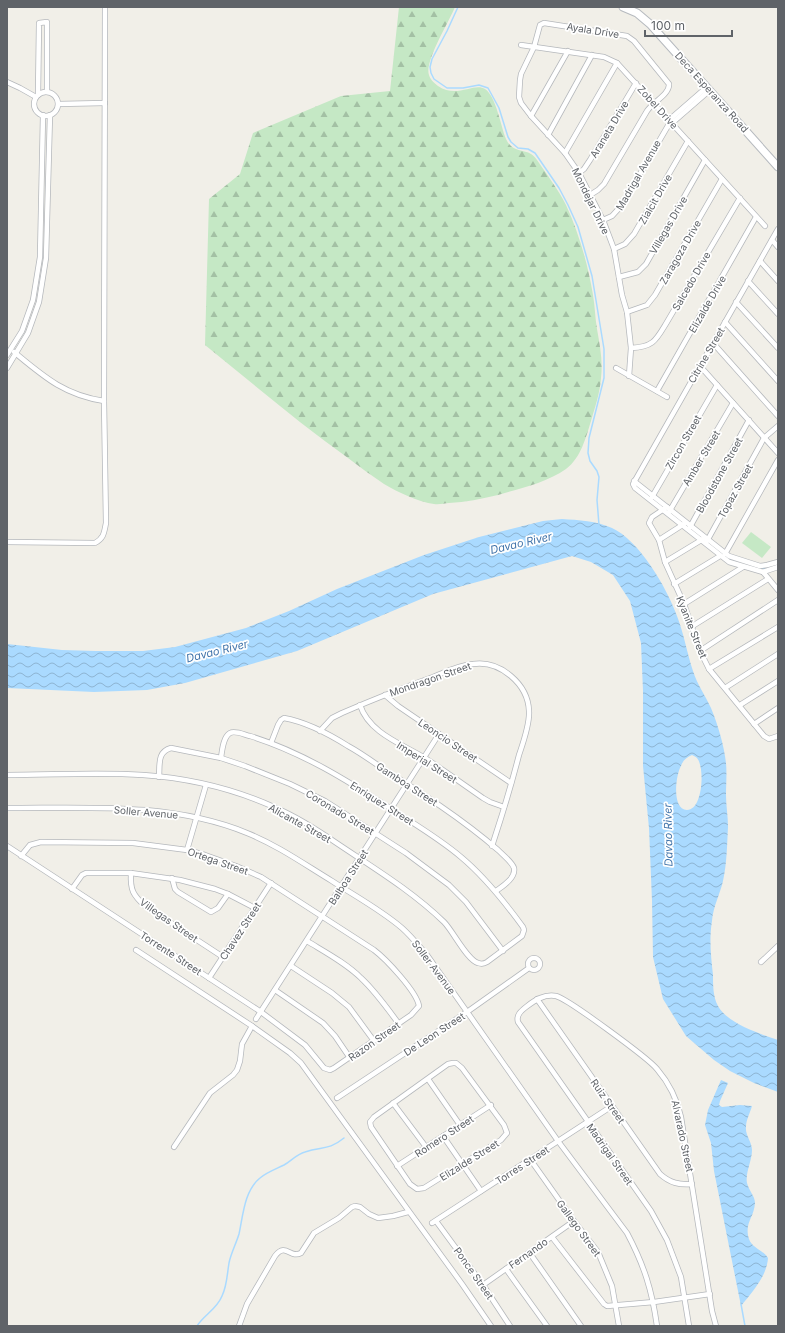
<svg xmlns="http://www.w3.org/2000/svg" width="785" height="1333" viewBox="0 0 785 1333" font-family="Inter,sans-serif">
	<style>
		.forest { fill: url(#forest-firs) }
		.green { fill: #c5e8c5 }
		.water { fill: url(#water-waves); fill-rule: evenodd }
		.lines { fill: none; stroke-linecap: round; stroke-linejoin: round }
		.stream { stroke: #aadaff; stroke-width: 1.5 }
		.street-casing { stroke: #b5b8bc; stroke-width: 6 }
		.secondary-casing { stroke: #b6babf; stroke-width: 9 }
		.street { stroke: #fff; stroke-width: 4.5 }
		.secondary { stroke: #fff; stroke-width: 7 }
		.labels { text-anchor: middle; stroke-width: 3.5; stroke-linejoin: round; paint-order: stroke }
		.street-label { font-size: 10px; fill: #5f6368; stroke: #fff }
		.water-label { font-size: 11px; font-style: italic; fill: #4174aa; stroke: #fff }
	</style>
	<defs>
		<pattern id="forest-firs" width="22" height="20" patternUnits="userSpaceOnUse"><rect width="22" height="20" fill="#c5e8c5"/><path d="M5 1l3.5 6h-7zM16 11l3.5 6h-7z" fill="#a3c0a4"/></pattern>
		<pattern id="water-waves" width="16" height="10" patternUnits="userSpaceOnUse"><rect width="16" height="10" fill="#aadaff"/><path d="M0 5q4-4 8 0t8 0" fill="none" stroke="#8eb4d2"/></pattern>
	</defs>
	<rect width="100%" height="100%" fill="#f1efe8"/>
	<path class="forest" d="M 399,7 L 455,7 C 449,22 424,62 429,75 C 430,79 434,83 438,86 C 457,99 474,82 485,89 C 496,96 501,127 506,139 C 514,156 528,146 537,160 C 547,175 558,189 566,205 C 579,233 588,265 593,295 C 595,306 595,318 597,329 C 600,346 603,361 601,378 C 600,393 595,407 591,421 C 586,437 581,458 566,469 C 546,483 521,488 498,495 C 481,499 466,502 449,503 C 445,503 439,505 434,504 C 419,502 397,492 384,484 C 372,476 360,467 348,458 C 299,423 252,383 205,345 L 209,199 L 240,174 L 253,133 L 341,96 L 390,91 Z"/>
	<polygon class="green" points="751,532 771,547 762,558 742,543"/>
	<g class="water">
		<path d="M 562,519 C 578,520 597,521 612,528 C 639,540 667,588 677,616 C 684,634 687,653 693,671 C 697,684 705,695 711,708 C 718,725 724,745 726,763 C 727,774 726,785 726,795 C 726,806 728,816 728,827 C 727,845 727,863 723,881 C 720,894 713,907 712,921 C 709,939 711,957 713,975 C 713,985 713,997 718,1006 C 727,1023 760,1034 778,1040 L 778,1092 L 754,1083 L 730,1071 L 714,1060 L 686,1036 L 663,999 L 653,957 L 652,901 L 649,828 L 643,766 L 643,691 L 641,643 L 630,601 L 613,575 L 591,562 L 572,556 L 433,594 L 297,651 L 185,683 L 147,690 L 94,692 L 7,688 L 7,644 L 62,650 L 96,651 L 143,651 L 175,647 L 246,628 L 289,611 L 337,589 L 424,555 L 479,537 L 543,521 ZM 692,755 C 694,756 696,757 697,758 C 705,767 703,810 687,810 C 671,809 676,774 681,766 C 683,760 687,757 692,755 Z"/>
		<path d="M 721,1080 L 728,1083 L 720,1101 L 719,1105 L 722,1107 L 740,1105 L 752,1106 C 750,1113 746,1120 746,1127 C 745,1135 752,1142 752,1150 C 752,1161 745,1173 747,1183 C 749,1191 755,1196 755,1203 C 754,1218 744,1223 749,1239 C 752,1248 763,1250 768,1258 C 767,1276 752,1292 741,1306 L 714,1171 L 711,1143 L 705,1125 L 708,1110 Z"/>
	</g>
	<g class="lines">
		<g class="stream">
			<polyline points="458,7 447,31 432,59 430,67 431,73 434,79 447,88 463,88 479,85 488,88 499,108 508,137 511,142 518,148 528,149 535,153 559,188 568,205 578,227 592,276 604,349 604,378 589,438 588,453 590,461 597,471 599,477 597,500 599,525"/>
			<polyline points="727,558 734,561"/>
			<polyline points="759,569 768,568 778,565"/>
			<polyline points="741,1304 745,1326"/>
			<path d="M 197,1326 C 204,1315 217,1309 222,1296 C 227,1286 227,1275 229,1263 C 231,1253 236,1244 239,1234 C 243,1216 244,1191 260,1178 C 267,1172 276,1169 284,1165 C 291,1161 297,1154 305,1152 C 322,1146 328,1151 344,1138"/>
		</g>
		<g class="street-casing">
			<g id="street">
				<polyline points="521,45 604,57 617,63 765,226"/>
				<polyline points="7,82 20,88 36,97"/>
				<circle cx="46" cy="104" r="12"/>
				<polyline points="38,95 39,23 47,22 47,92"/>
				<polyline points="58,104 105,103"/>
				<polyline points="531,116 568,51"/>
				<polyline points="670,124 672,123 710,90"/>
				<polyline points="548,135 592,55"/>
				<polyline points="565,153 617,63"/>
				<polyline points="579,173 584,169 590,160 636,83"/>
				<path d="M 590,195 L 598,190 L 604,184 L 647,111 C 653,102 670,94 669,84 L 634,41 L 627,36 L 544,23 L 540,25 L 534,47 L 521,74 L 520,80 L 519,97 L 521,103 L 531,116 L 565,153 L 579,173 L 603,220 L 614,249 L 622,295 L 627,312 L 631,348 L 629,376"/>
				<polyline points="603,220 612,216 622,205 669,124 669,120 707,87"/>
				<polyline points="778,229 633,484 635,488 729,562 763,572 778,567"/>
				<polyline points="772,240 778,247"/>
				<polyline points="614,249 625,244 634,234 688,141"/>
				<polyline points="760,261 778,281"/>
				<polyline points="619,277 638,272 646,264 705,160"/>
				<polyline points="748,281 778,314"/>
				<polyline points="736,302 778,348"/>
				<polyline points="627,312 647,305 655,295 722,179"/>
				<polyline points="725,322 778,381"/>
				<polyline points="713,343 778,416"/>
				<path d="M 631,348 C 654,347 656,340 667,322 L 740,198"/>
				<path d="M 14,352 C 43,376 64,395 104,401"/>
				<polyline points="7,355 22,331 33,300 40,257 43,115"/>
				<polyline points="700,366 778,453"/>
				<polyline points="7,368 28,333 39,302 46,258 50,115"/>
				<polyline points="616,368 667,397"/>
				<polyline points="657,391 756,217"/>
				<polyline points="634,481 729,556 760,566 767,565 778,562"/>
				<polyline points="652,497 717,385"/>
				<polyline points="667,507 652,517 649,523 659,540 665,562 684,604 700,651 709,669 764,736 769,739 778,736"/>
				<polyline points="669,512 733,403"/>
				<polyline points="690,527 749,420"/>
				<polyline points="659,540 684,524"/>
				<polyline points="707,541 764,438 778,426"/>
				<path d="M 7,542 L 95,543 C 104,538 104,533 106,523 L 104,401 L 105,7"/>
				<polyline points="725,554 778,460"/>
				<polyline points="665,562 703,539"/>
				<polyline points="763,572 778,590"/>
				<polyline points="674,584 720,556"/>
				<polyline points="684,604 743,567"/>
				<polyline points="691,627 768,579"/>
				<polyline points="700,651 778,600"/>
				<polyline points="709,669 778,627"/>
				<polyline points="725,688 778,654"/>
				<polyline points="385,695 398,706 511,783"/>
				<path d="M 360,705 C 369,733 402,744 425,758 C 445,771 464,785 483,798 L 490,802 L 504,807"/>
				<polyline points="740,705 778,681"/>
				<polyline points="754,724 778,708"/>
				<path d="M 320,731 L 332,718 L 342,713 C 372,700 402,688 433,677 C 445,672 459,665 473,664 C 500,660 528,684 529,711 C 530,724 523,743 519,755 C 511,786 502,816 492,846"/>
				<path d="M 271,743 L 278,725 L 281,720 L 284,718 C 306,722 329,734 348,746 C 359,752 369,759 379,766 C 420,792 461,818 498,850 C 503,855 512,862 514,868 C 516,878 503,886 496,891"/>
				<path d="M 7,775 C 52,775 98,772 143,775 C 187,778 234,789 274,807 C 295,816 316,829 335,842 C 372,867 411,890 444,922 C 453,931 467,960 478,963 C 481,964 484,964 487,962 L 522,936 L 524,930 L 523,927 C 504,901 485,877 461,857 C 440,839 416,825 393,810 C 348,781 302,752 250,736 C 245,735 235,730 230,733 C 223,737 222,751 221,758"/>
				<path d="M 159,777 C 160,764 157,752 171,748 L 221,758 L 245,766 L 290,784 L 325,801 L 406,853 L 449,885 L 466,902 L 503,951"/>
				<path d="M 7,808 C 88,808 171,802 247,833 C 277,845 304,864 332,881 C 355,896 381,910 402,928 C 411,936 419,946 427,955 L 558,1141 L 627,1233 C 644,1265 652,1290 657,1326"/>
				<path d="M 7,846 L 261,1012 L 305,1045 L 324,1068 L 330,1070 L 334,1068 L 411,1015 L 419,1006 C 417,992 386,959 374,950 L 261,877 L 236,866 L 205,855 L 187,850 L 133,843 L 41,842 L 30,845 L 21,856"/>
				<polyline points="187,850 206,785"/>
				<path d="M 131,873 C 130,890 133,895 145,906 L 223,957"/>
				<polyline points="172,878 175,889 178,892 211,912 218,908 228,894"/>
				<polyline points="72,889 82,875 86,873 131,873 180,880 215,889 228,894 255,908"/>
				<path d="M 307,941 C 325,952 346,963 361,978 C 376,992 387,1008 399,1024"/>
				<polyline points="136,950 252,1026 290,1053 301,1063 462,1284 491,1326"/>
				<circle cx="534" cy="964" r="6"/>
				<polyline points="761,962 778,946"/>
				<polyline points="291,966 332,993 349,1007 374,1041"/>
				<polyline points="209,978 271,883"/>
				<polyline points="275,990 323,1023 335,1036 350,1058"/>
				<path d="M 537,999 L 660,1174 C 670,1183 679,1185 692,1184"/>
				<polyline points="256,1019 439,734"/>
				<polygon points="453,1063 456,1063 462,1068 504,1125 507,1133 501,1140 424,1188 417,1189 410,1184 371,1127 370,1122 374,1117 448,1064"/>
				<polyline points="428,1079 460,1125"/>
				<polyline points="337,1098 467,1012 529,968"/>
				<polyline points="393,1103 426,1147"/>
				<polyline points="443,1136 481,1191"/>
				<polyline points="174,1147 210,1093 233,1075 237,1070 240,1061 242,1044 252,1026"/>
				<polyline points="530,1159 574,1221 598,1252 612,1286 619,1326"/>
				<polyline points="397,1166 491,1105"/>
				<polyline points="436,1221 483,1285 510,1326"/>
				<polyline points="432,1223 612,1106"/>
				<polyline points="552,1237 604,1304 607,1306 654,1302 710,1294"/>
				<polyline points="529,1252 581,1326"/>
				<polyline points="506,1269 547,1326"/>
				<polyline points="483,1285 574,1221"/>
				<path d="M 239,1326 L 247,1304 L 275,1256 C 286,1242 290,1259 301,1253 L 314,1233 L 339,1218 L 352,1207 L 355,1206 L 360,1207 L 369,1214 L 378,1218 L 393,1216 L 408,1212"/>
				<path d="M 689,1326 L 681,1277 L 667,1240 L 651,1211 L 518,1022 C 516,1015 521,1011 526,1007 C 535,1000 544,994 556,996 C 568,999 648,1058 657,1069 C 669,1083 677,1099 681,1117 L 712,1311 L 716,1326"/>
			</g>
		</g>
		<g class="secondary-casing">
			<polyline id="secondary" points="623,7 637,13 650,24 778,167"/>
		</g>
		<use href="#street" class="street"/>
		<use href="#secondary" class="secondary"/>
	</g>
	<g class="labels">
		<g class="street-label">
			<text transform="translate(593 30) rotate(9)" y="4">Ayala Drive</text>
			<text transform="translate(712 92) rotate(48)" y="4">Deca Esperanza Road</text>
			<text transform="translate(658 107) rotate(48)" y="4">Zobel Drive</text>
			<text transform="translate(609 129) rotate(-59)" y="4">Araneta Drive</text>
			<text transform="translate(638 175) rotate(-60)" y="4">Madrigal Avenue</text>
			<text transform="translate(655 199) rotate(-60)" y="4">Zialcit Drive</text>
			<text transform="translate(591 201) rotate(64)" y="4">Mondejar Drive</text>
			<text transform="translate(668 225) rotate(-60)" y="4">Villegas Drive</text>
			<text transform="translate(680 252) rotate(-60)" y="4">Zaragoza Drive</text>
			<text transform="translate(691 281) rotate(-60)" y="4">Salcedo Drive</text>
			<text transform="translate(707 304) rotate(-60)" y="4">Elizalde Drive</text>
			<text transform="translate(706 355) rotate(-60)" y="4">Citrine Street</text>
			<text transform="translate(683 442) rotate(-60)" y="4">Zircon Street</text>
			<text transform="translate(701 458) rotate(-59)" y="4">Amber Street</text>
			<text transform="translate(719 475) rotate(-61)" y="4">Bloodstone Street</text>
			<text transform="translate(735 491) rotate(-61)" y="4">Topaz Street</text>
			<text transform="translate(692 627) rotate(68)" y="4">Kyanite Street</text>
			<text transform="translate(430 679) rotate(-19)" y="4">Mondragon Street</text>
			<text transform="translate(448 740) rotate(34)" y="4">Leoncio Street</text>
			<text transform="translate(427 762) rotate(32)" y="4">Imperial Street</text>
			<text transform="translate(407 784) rotate(33)" y="4">Gamboa Street</text>
			<text transform="translate(382 803) rotate(32)" y="4">Enriquez Street</text>
			<text transform="translate(146 812) rotate(5)" y="4">Soller Avenue</text>
			<text transform="translate(340 812) rotate(31)" y="4">Coronado Street</text>
			<text transform="translate(300 823) rotate(29)" y="4">Alicante Street</text>
			<text transform="translate(218 861) rotate(19)" y="4">Ortega Street</text>
			<text transform="translate(348 877) rotate(-57)" y="4">Balboa Street</text>
			<text transform="translate(169 920) rotate(35)" y="4">Villegas Street</text>
			<text transform="translate(240 931) rotate(-57)" y="4">Chavez Street</text>
			<text transform="translate(171 953) rotate(33)" y="4">Torrente Street</text>
			<text transform="translate(434 967) rotate(53)" y="4">Soller Avenue</text>
			<text transform="translate(434 1034) rotate(-33)" y="4">De Leon Street</text>
			<text transform="translate(374 1041) rotate(-35)" y="4">Razon Street</text>
			<text transform="translate(608 1101) rotate(55)" y="4">Ruiz Street</text>
			<text transform="translate(444 1136) rotate(-33)" y="4">Romero Street</text>
			<text transform="translate(683 1136) rotate(78)" y="4">Alvarado Street</text>
			<text transform="translate(610 1154) rotate(55)" y="4">Madrigal Street</text>
			<text transform="translate(469 1160) rotate(-32)" y="4">Elizalde Street</text>
			<text transform="translate(522 1165) rotate(-33)" y="4">Torres Street</text>
			<text transform="translate(579 1228) rotate(54)" y="4">Gallego Street</text>
			<text transform="translate(528 1253) rotate(-35)" y="4">Fernando</text>
			<text transform="translate(474 1273) rotate(55)" y="4">Ponce Street</text>
		</g>
		<g class="water-label">
			<text transform="translate(521 543) rotate(-13)" y="4">Davao River</text>
			<text transform="translate(217 651) rotate(-14)" y="4">Davao River</text>
			<text transform="translate(668 835) rotate(-91)" y="4">Davao River</text>
		</g>
	</g>
	<rect width="785" height="1333" fill="none" stroke="#5f6368" stroke-width="16"/>
	<path d="M645 30v6h87v-6" fill="none" stroke="#5f6368" stroke-width="2"/>
	<text x="651" y="30" font-size="12" fill="#5f6368" stroke="#ffffff" stroke-width="3" paint-order="stroke">100 m</text>
</svg>
